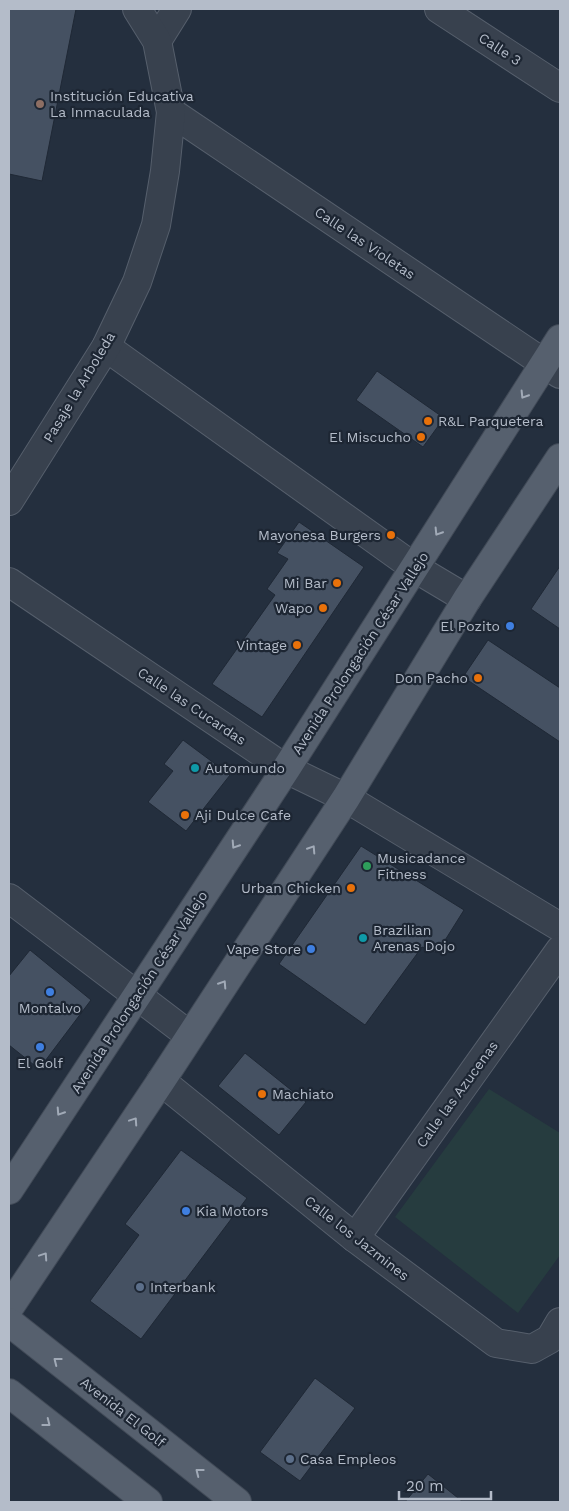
<svg xmlns="http://www.w3.org/2000/svg" width="569" height="1511" viewBox="0 0 569 1511" font-family="'Work Sans',sans-serif">
	<style>
		.green { fill: #263c3f }
		.building { fill: #455162; stroke: #1f2835 }
		.lines { fill: none; stroke-linecap: round; stroke-linejoin: round }
		.minor-casing { stroke: #565f6c; stroke-width: 30 }
		.major-casing { stroke: #414a57; stroke-width: 30 }
		.minor { stroke: #38414e; stroke-width: 28 }
		.major { stroke: #56606e; stroke-width: 28 }
		.oneway { stroke: #a1aab7 }
		.education-dot { fill: #8d6e63; stroke: #1d2633; stroke-width: 2 }
		.food-dot { fill: #e8710a; stroke: #1d2633; stroke-width: 2 }
		.shop-dot { fill: #3f7fe0; stroke: #1d2633; stroke-width: 2 }
		.culture-dot { fill: #0f9aa8; stroke: #1d2633; stroke-width: 2 }
		.leisure-dot { fill: #2e9e5b; stroke: #1d2633; stroke-width: 2 }
		.service-dot { fill: #5c6f8a; stroke: #1d2633; stroke-width: 2 }
		.labels { text-anchor: middle; stroke-width: 4.5; stroke-linejoin: round; paint-order: stroke }
		.street-label { font-size: 14px; fill: #b4bcc9; stroke: #1d2633 }
		.poi-label { font-size: 14px; fill: #b4bcc9; stroke: #1d2633; text-anchor: start }
	</style>
	<rect width="100%" height="100%" fill="#242f3e"/>
	<polygon class="green" points="489,1089 560,1133 560,1255 518,1313 395,1217"/>
	<g class="building">
		<polygon points="9,9 76,9 42,181 9,174"/>
		<polygon points="377,371 444,418 423,447 356,400"/>
		<polygon points="299,522 364,567 262,717 212,684 275,595 267,589 288,559 277,553"/>
		<polygon points="560,566 560,629 531,609"/>
		<polygon points="488,640 560,688 560,742 463,677"/>
		<polygon points="183,740 230,775 186,831 148,802 173,771 164,764"/>
		<polygon points="361,846 464,910 437,953 422,947 365,1025 279,964"/>
		<polygon points="30,950 91,1000 39,1069 9,1045 9,976"/>
		<polygon points="245,1053 306,1102 279,1135 218,1086"/>
		<polygon points="181,1150 247,1198 141,1339 90,1301 139,1235 125,1224"/>
		<polygon points="315,1378 355,1408 300,1481 260,1452"/>
		<polygon points="428,1474 463,1502 405,1502"/>
	</g>
	<g class="lines">
		<g class="minor-casing">
			<g id="minor">
				<polyline points="439,9 560,88"/>
				<polyline points="157,41 177,9"/>
				<polyline points="171,112 560,374"/>
				<polyline points="106,347 415,568 467,599"/>
				<polyline points="9,501 106,347 137,282 156,225 165,171 171,112 157,41 137,9"/>
				<polyline points="9,582 286,769 346,798 560,927"/>
				<polyline points="9,898 189,1035"/>
				<polyline points="161,1081 355,1238 496,1343 532,1349 550,1339 560,1322"/>
				<polyline points="355,1238 560,950"/>
			</g>
		</g>
		<g class="major-casing">
			<g id="major">
				<polyline points="9,1190 286,769 560,339"/>
				<polyline points="9,1308 161,1081 346,798 467,599 560,458"/>
				<polyline points="9,1322 237,1502"/>
				<polyline points="9,1393 148,1502"/>
			</g>
		</g>
		<use href="#minor" class="minor"/>
		<use href="#major" class="major"/>
	</g>
	<defs><path id="oneway-chevron" d="M-2-3.5L2.5 0L-2 3.5" fill="none" stroke-width="1.6" stroke-linecap="round" stroke-linejoin="round" transform="scale(1.25)"/></defs>
	<g class="oneway">
		<use href="#oneway-chevron" transform="translate(524 395) rotate(122)"/>
		<use href="#oneway-chevron" transform="translate(438 532) rotate(122)"/>
		<use href="#oneway-chevron" transform="translate(235 845) rotate(123)"/>
		<use href="#oneway-chevron" transform="translate(312 849) rotate(-57)"/>
		<use href="#oneway-chevron" transform="translate(223 984) rotate(-57)"/>
		<use href="#oneway-chevron" transform="translate(60 1112) rotate(123)"/>
		<use href="#oneway-chevron" transform="translate(134 1121) rotate(-56)"/>
		<use href="#oneway-chevron" transform="translate(44 1256) rotate(-56)"/>
		<use href="#oneway-chevron" transform="translate(57 1361) rotate(-142)"/>
		<use href="#oneway-chevron" transform="translate(47 1423) rotate(38)"/>
		<use href="#oneway-chevron" transform="translate(199 1472) rotate(-142)"/>
	</g>
	<circle class="education-dot" cx="40" cy="104" r="5"/>
	<g class="food-dot">
		<circle cx="428" cy="421" r="5"/>
		<circle cx="421" cy="437" r="5"/>
		<circle cx="391" cy="535" r="5"/>
		<circle cx="337" cy="583" r="5"/>
		<circle cx="323" cy="608" r="5"/>
		<circle cx="297" cy="645" r="5"/>
		<circle cx="478" cy="678" r="5"/>
		<circle cx="185" cy="815" r="5"/>
		<circle cx="351" cy="888" r="5"/>
		<circle cx="262" cy="1094" r="5"/>
	</g>
	<g class="shop-dot">
		<circle cx="510" cy="626" r="5"/>
		<circle cx="311" cy="949" r="5"/>
		<circle cx="50" cy="992" r="5"/>
		<circle cx="40" cy="1047" r="5"/>
		<circle cx="186" cy="1211" r="5"/>
	</g>
	<g class="culture-dot">
		<circle cx="195" cy="768" r="5"/>
		<circle cx="363" cy="938" r="5"/>
	</g>
	<circle class="leisure-dot" cx="367" cy="866" r="5"/>
	<g class="service-dot">
		<circle cx="140" cy="1287" r="5"/>
		<circle cx="290" cy="1459" r="5"/>
	</g>
	<g class="labels">
		<g class="street-label">
			<text transform="translate(500 49) rotate(33)" y="5">Calle 3</text>
			<text transform="translate(365 243) rotate(34)" y="5">Calle las Violetas</text>
			<text transform="translate(79 387) rotate(-59)" y="5">Pasaje la Arboleda</text>
			<text transform="translate(360 653) rotate(-57)" y="5">Avenida Prolongación César Vallejo</text>
			<text transform="translate(192 706) rotate(34)" y="5">Calle las Cucardas</text>
			<text transform="translate(139 992) rotate(-57)" y="5">Avenida Prolongación César Vallejo</text>
			<text transform="translate(457 1094) rotate(-54)" y="5">Calle las Azucenas</text>
			<text transform="translate(357 1238) rotate(38)" y="5">Calle los Jazmines</text>
			<text transform="translate(123 1412) rotate(38)" y="5">Avenida El Golf</text>
		</g>
		<g class="poi-label">
			<text x="50" y="101">Institución Educativa<tspan x="50" dy="16">La Inmaculada</tspan></text>
			<text x="438" y="426">R&amp;L Parquetera</text>
			<text x="411" y="442" text-anchor="end">El Miscucho</text>
			<text x="381" y="540" text-anchor="end">Mayonesa Burgers</text>
			<text x="327" y="588" text-anchor="end">Mi Bar</text>
			<text x="313" y="613" text-anchor="end">Wapo</text>
			<text x="500" y="631" text-anchor="end">El Pozito</text>
			<text x="287" y="650" text-anchor="end">Vintage</text>
			<text x="468" y="683" text-anchor="end">Don Pacho</text>
			<text x="205" y="773">Automundo</text>
			<text x="195" y="820">Aji Dulce Cafe</text>
			<text x="377" y="863">Musicadance<tspan x="377" dy="16">Fitness</tspan></text>
			<text x="341" y="893" text-anchor="end">Urban Chicken</text>
			<text x="373" y="935">Brazilian<tspan x="373" dy="16">Arenas Dojo</tspan></text>
			<text x="301" y="954" text-anchor="end">Vape Store</text>
			<text x="50" y="1013" text-anchor="middle">Montalvo</text>
			<text x="40" y="1068" text-anchor="middle">El Golf</text>
			<text x="272" y="1099">Machiato</text>
			<text x="196" y="1216">Kia Motors</text>
			<text x="150" y="1292">Interbank</text>
			<text x="300" y="1464">Casa Empleos</text>
		</g>
	</g>
	<rect width="569" height="1511" fill="none" stroke="#b4bcc9" stroke-width="20"/>
	<path d="M399 1491v8h92v-8" fill="none" stroke="#b4bcc9" stroke-width="2.5"/>
	<text x="406" y="1491" font-size="15" fill="#b4bcc9" stroke="#1d2633" stroke-width="4" paint-order="stroke">20 m</text>
</svg>
